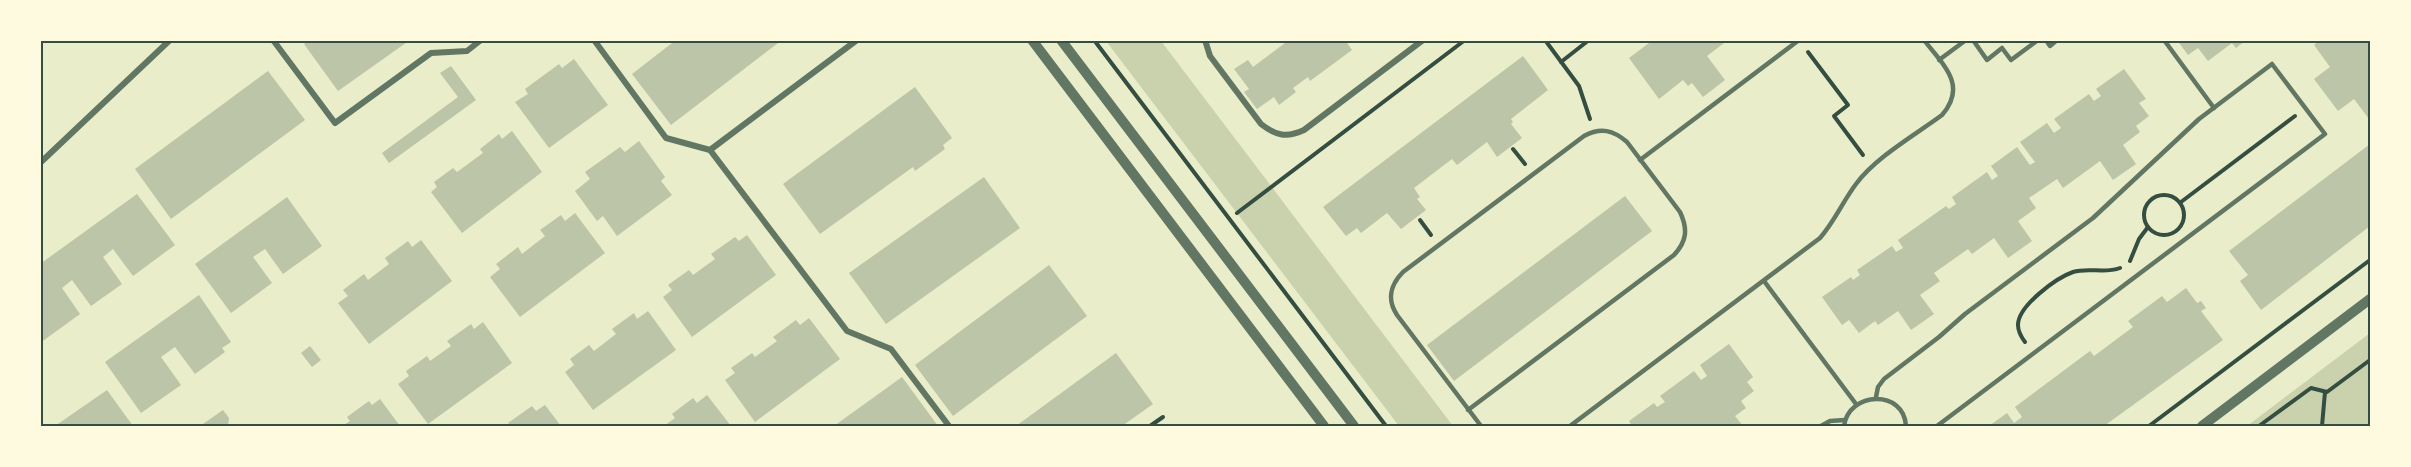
<svg xmlns="http://www.w3.org/2000/svg" width="2411" height="467" viewBox="0 0 2411 467" font-family="'Asap Condensed',sans-serif">
	<style>
		.green { fill: #cad2ad }
		.building { fill: #bcc5a7 }
		.lines { fill: none; stroke-linecap: round; stroke-linejoin: round }
		.path { stroke: #344e41; stroke-width: 4 }
		.service { stroke: #617663; stroke-width: 4.5 }
		.minor { stroke: #617663; stroke-width: 6 }
		.tertiary { stroke: #617663; stroke-width: 10 }
		.neatline { fill: none; stroke: #344e41; stroke-width: 2 }
	</style>
	<rect width="100%" height="100%" fill="#e9edc9"/>
	<g class="green">
		<polygon points="1106,41 1161,41 1453,426 1399,426"/>
		<polygon points="2370,333 2370,426 2247,426"/>
	</g>
	<g class="building">
		<polygon points="309,40 410,40 338,91 304,44"/>
		<polygon points="676,40 782,40 671,125 632,74"/>
		<polygon points="1289,40 1345,40 1352,50 1310,81 1308,77 1293,88 1296,92 1279,105 1274,97 1257,109 1244,92 1249,89 1234,69 1248,60 1253,67"/>
		<polygon points="1653,40 1728,40 1707,56 1725,80 1703,97 1692,83 1688,86 1683,80 1659,99 1629,58"/>
		<polygon points="2177,40 2246,40 2236,48 2232,43 2208,61 2198,48 2188,55"/>
		<polygon points="2320,40 2370,40 2369,119 2354,99 2338,111 2314,79 2330,67 2314,45"/>
		<polygon points="1523,56 1548,90 1511,119 1513,122 1511,124 1522,138 1497,157 1487,142 1457,165 1452,159 1414,188 1420,197 1417,199 1426,210 1401,229 1387,213 1361,233 1357,228 1346,236 1323,207"/>
		<polygon points="574,59 608,105 549,148 515,102 528,94 525,89 559,64 562,68"/>
		<polygon points="451,66 476,100 389,163 382,153 458,97 440,73"/>
		<polygon points="2124,69 2146,99 2139,103 2149,116 2136,126 2140,132 2123,145 2136,164 2113,180 2100,161 2063,188 2057,179 2029,198 2036,208 2018,221 2032,241 2008,258 1994,238 1972,254 1968,249 1934,273 1940,281 1920,295 1934,314 1911,330 1898,311 1878,325 1875,321 1859,333 1849,320 1842,325 1822,297 1851,277 1853,280 1860,275 1857,270 1892,246 1896,252 1903,248 1898,240 1946,206 1949,209 1956,204 1952,197 1987,172 1992,180 1998,176 1991,166 2017,147 2030,165 2035,162 2020,142 2047,123 2054,133 2061,128 2054,119 2089,94 2094,101 2101,96 2096,89"/>
		<polygon points="268,71 305,120 171,219 135,169"/>
		<polygon points="915,87 952,138 943,145 945,149 915,171 913,167 820,234 783,184"/>
		<polygon points="512,131 542,172 462,233 431,192 437,187 434,182 453,168 457,172 483,153 480,149 499,134 502,139"/>
		<polygon points="639,141 665,177 661,181 672,195 617,236 603,216 597,221 575,191 590,179 585,172 620,147 625,152"/>
		<polygon points="2370,144 2370,226 2261,310 2240,281 2248,275 2229,251"/>
		<polygon points="984,177 1020,228 886,324 849,273"/>
		<polygon points="137,194 175,245 133,276 113,249 103,257 122,284 91,306 72,280 62,288 80,314 40,343 40,264"/>
		<polygon points="1625,196 1652,231 1454,381 1427,345"/>
		<polygon points="287,197 322,246 283,274 265,249 253,257 272,283 231,313 195,264"/>
		<polygon points="575,213 605,253 520,317 490,277 500,269 496,264 518,247 522,254 545,236 540,230 561,215 565,221"/>
		<polygon points="747,235 776,275 692,337 663,297 672,290 668,285 689,270 693,275 715,259 711,254 735,237 739,241"/>
		<polygon points="421,240 452,281 369,344 338,303 348,296 343,290 364,274 368,280 389,264 385,258 408,241 412,247"/>
		<polygon points="1049,265 1087,316 953,416 915,365"/>
		<polygon points="2186,288 2197,303 2201,301 2206,308 2201,311 2223,340 2104,426 1989,426 2007,413 2014,423 2022,417 2015,407 2090,351 2094,356 2133,327 2128,321 2162,296 2167,302"/>
		<polygon points="199,295 231,342 222,348 225,352 195,374 175,347 161,357 181,385 141,413 105,362"/>
		<polygon points="648,311 676,350 593,410 565,372 574,365 570,359 589,345 594,351 616,334 612,329 634,313 637,319"/>
		<polygon points="809,318 840,359 755,422 725,380 735,373 731,368 752,353 755,357 777,341 773,337 796,320 800,325"/>
		<polygon points="483,322 512,363 428,424 398,384 409,376 406,371 427,356 430,361 451,346 447,341 471,324 474,329"/>
		<polygon points="1729,344 1753,377 1747,382 1754,391 1741,401 1746,408 1735,416 1743,426 1632,426 1629,421 1654,403 1657,407 1665,402 1660,396 1694,371 1701,380 1707,376 1700,365"/>
		<polygon points="310,346 321,360 312,367 301,353"/>
		<polygon points="1116,353 1153,404 1122,426 1016,426"/>
		<polygon points="902,377 938,426 834,426"/>
		<polygon points="107,390 133,426 55,426"/>
		<polygon points="707,395 731,426 664,426 675,418 672,414 693,398 697,403"/>
		<polygon points="380,399 400,426 342,426 350,421 347,417 369,401 372,405"/>
		<polygon points="545,405 561,426 511,426 508,423 532,406 536,411"/>
		<polygon points="223,410 229,418 228,426 200,426"/>
	</g>
	<g class="lines">
		<g class="path">
			<polyline points="1094,40 1386,426"/>
			<polyline points="1545,40 1579,86 1590,119"/>
			<polyline points="1808,52 1848,105 1834,116 1863,155"/>
			<polyline points="1561,62 1589,40"/>
			<polyline points="1513,149 1525,164"/>
			<circle cx="2164" cy="215" r="20"/>
			<polyline points="2181,202 2295,116"/>
			<polyline points="1237,213 1465,40"/>
			<polyline points="1420,220 1431,235"/>
			<polyline points="2130,261 2139,239 2148,227"/>
			<path d="M 2025,342 C 2022,338 2018,332 2018,325 C 2018,306 2056,278 2073,272 C 2089,267 2104,274 2120,268"/>
			<polyline points="1150,426 1163,417"/>
			<polyline points="1766,426 1769,426"/>
			<polyline points="2149,426 2370,260"/>
			<polyline points="2259,426 2311,388 2327,392 2370,360"/>
			<polyline points="2322,426 2325,392"/>
		</g>
		<g class="service">
			<polyline points="1973,40 1987,60 2002,48 2011,60 2038,40"/>
			<polyline points="2046,40 2050,46 2057,40"/>
			<polyline points="2164,40 2214,108"/>
			<polyline points="1939,60 1966,40"/>
			<polyline points="1640,160 1799,40"/>
			<polyline points="1764,281 1856,404"/>
			<polyline points="1876,397 1878,387 1884,379 1939,337 1965,314 2093,218 2199,119 2272,64 2325,134 1937,426"/>
			<path d="M 1468,410 L 1674,255 C 1687,241 1688,229 1680,212 L 1627,142 C 1613,130 1601,127 1584,136 L 1403,272 C 1390,285 1387,300 1397,315 L 1481,426"/>
			<path d="M 1570,426 L 1820,238 C 1835,221 1843,201 1856,184 C 1876,157 1915,135 1942,115 C 1968,85 1943,65 1924,40"/>
			<polyline points="1821,426 1830,421 1845,420"/>
			<path d="M 1844,426 C 1849,391 1904,389 1906,426"/>
		</g>
		<g class="minor">
			<polyline points="273,40 335,123 431,53 467,51 481,40"/>
			<polyline points="594,40 666,138 710,150 847,331 891,349 949,426"/>
			<path d="M 1205,40 L 1210,56 L 1261,124 C 1276,136 1287,138 1304,130 L 1423,40"/>
			<polyline points="710,150 857,40"/>
			<polyline points="40,163 170,40"/>
		</g>
		<g class="tertiary">
			<polyline points="1032,40 1324,426"/>
			<polyline points="1061,40 1354,426"/>
			<polyline points="2202,426 2370,299"/>
		</g>
	</g>
	<rect width="2411" height="467" fill="none" stroke="#fefae0" stroke-width="84"/>
	<rect x="42" y="42" width="2327" height="383" class="neatline"/>
</svg>
